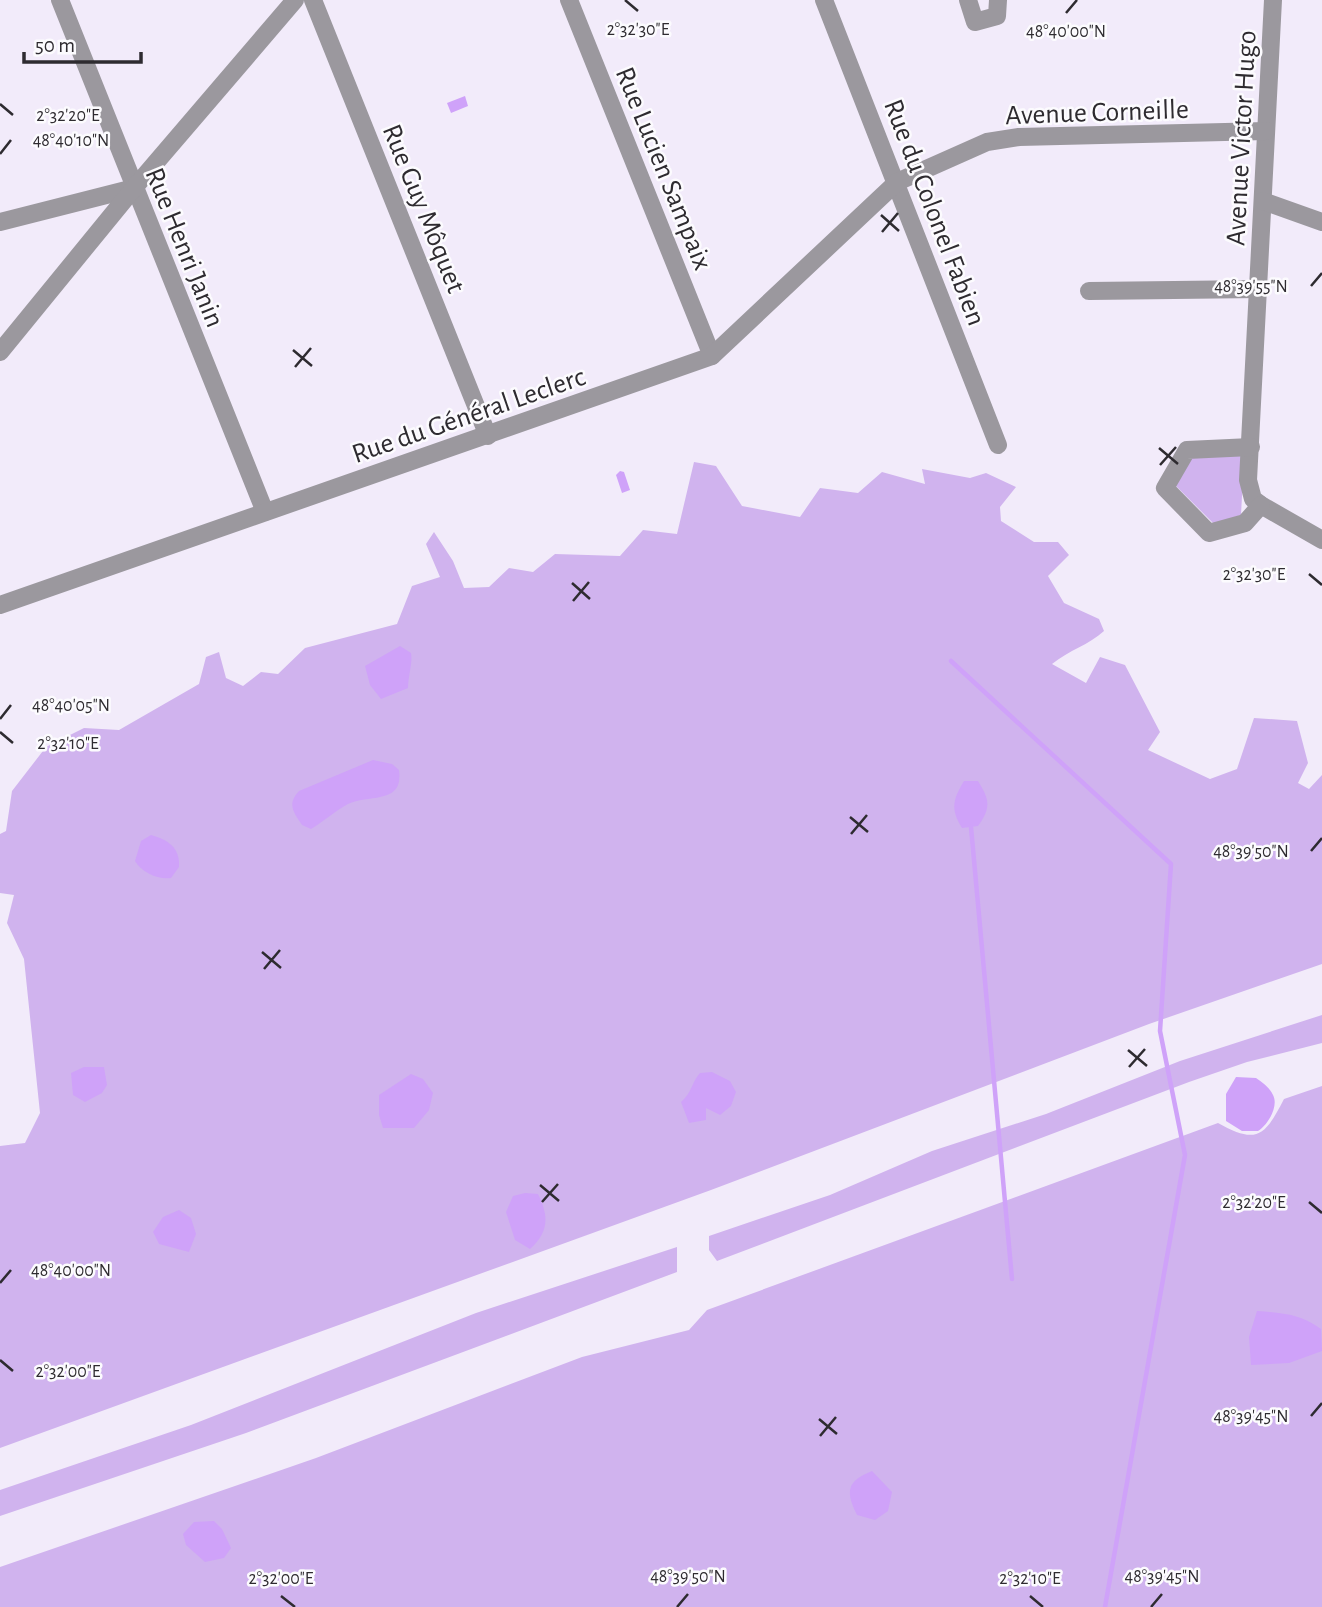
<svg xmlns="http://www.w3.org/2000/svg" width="1322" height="1607" viewBox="0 0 1322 1607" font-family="'Alegreya Sans',sans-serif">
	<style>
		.green { fill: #d0b3ee }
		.water { fill: #cfa2f9 }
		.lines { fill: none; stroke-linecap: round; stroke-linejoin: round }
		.stream { stroke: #cfa2f9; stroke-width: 4.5 }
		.street { stroke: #9b989e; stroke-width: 18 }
		.ticks { fill: none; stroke: #2e2b30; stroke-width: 2.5 }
		.labels { text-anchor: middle; stroke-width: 5; stroke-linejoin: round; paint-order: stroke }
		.street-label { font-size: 28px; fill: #2e2b30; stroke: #fcfbfe }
		.ticks-label { font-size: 18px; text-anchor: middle; fill: #2e2b30; stroke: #fcfbfe; stroke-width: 5; stroke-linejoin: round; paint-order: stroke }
	</style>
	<rect width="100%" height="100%" fill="#f2ebfa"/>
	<g class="green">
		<polygon points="1237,454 1244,458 1241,515 1214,524 1175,485 1191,458"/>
		<path d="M 694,462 L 716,466 L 742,506 L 800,517 L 820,488 L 858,493 L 882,472 L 925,484 L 922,469 L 970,478 L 986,473 L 1016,487 L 1000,507 L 1001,521 L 1034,542 L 1058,542 L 1069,555 L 1048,576 L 1064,603 L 1099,619 L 1104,631 C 1089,645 1069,650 1052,664 L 1086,683 L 1100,657 L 1125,665 L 1160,732 L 1148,750 L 1210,779 L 1237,769 L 1254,718 L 1297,721 L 1308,763 L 1298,783 L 1309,789 L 1322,775 L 1322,964 L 1149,1024 L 711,1190 L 0,1448 L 0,1146 L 25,1143 L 40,1113 L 24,959 L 7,923 L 14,895 L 0,893 L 0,834 L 6,831 L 12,791 L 46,747 L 84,728 L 119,730 L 199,684 L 206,657 L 219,652 L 226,678 L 243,686 L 261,672 L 278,674 L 305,648 L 397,624 L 412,586 L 440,577 L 426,544 L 434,532 L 453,561 L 464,588 L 489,587 L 509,568 L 533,572 L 555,554 L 620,556 L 643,530 L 677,534 Z"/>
		<polygon points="1322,1015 1322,1043 1247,1062 1189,1082 717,1261 709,1250 709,1236 830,1195 932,1151 1046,1114 1180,1061"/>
		<path d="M 1322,1086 L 1322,1607 L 0,1607 L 0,1567 L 316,1458 L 582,1357 L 689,1330 L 707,1310 L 1218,1123 C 1257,1145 1265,1136 1284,1099 Z"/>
		<polygon points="677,1247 677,1272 246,1433 0,1516 0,1490 191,1425 476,1313"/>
	</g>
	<g class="water">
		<polygon points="465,96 468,106 451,113 447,103"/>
		<polygon points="620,471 624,472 630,490 622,493 616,475"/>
		<path d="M 400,646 L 411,653 C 413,661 408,677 408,688 L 381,699 L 370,685 L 365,666 Z"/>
		<path d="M 373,760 L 392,764 L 399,770 C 404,805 369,794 348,804 C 335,811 324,821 311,829 L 302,825 C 293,812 287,804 299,791 Z"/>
		<path d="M 964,781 L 978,781 C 990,800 991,808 978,826 L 962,828 C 950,809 953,799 964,781 Z"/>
		<path d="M 151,835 C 168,840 180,847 179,867 L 171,878 C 158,880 141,872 135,861 L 141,841 Z"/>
		<polygon points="84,1067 104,1067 107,1085 102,1093 85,1102 73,1095 71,1073"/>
		<path d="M 712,1072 L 730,1081 L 736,1092 L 731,1106 L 720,1115 L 706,1108 L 706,1120 L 689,1123 L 681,1102 C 692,1093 691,1083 700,1073 Z"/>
		<polygon points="411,1074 423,1079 433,1093 429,1110 414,1128 383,1128 379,1115 379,1095"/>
		<path d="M 1236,1077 L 1256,1078 C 1262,1082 1270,1088 1273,1095 C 1279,1106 1268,1125 1258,1131 L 1242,1131 L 1226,1121 L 1226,1094 Z"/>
		<path d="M 525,1193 L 538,1194 C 549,1216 549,1232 530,1249 L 515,1240 L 506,1212 L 513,1196 Z"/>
		<polygon points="179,1210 191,1218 196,1234 189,1252 159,1244 153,1232 163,1217"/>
		<path d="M 1257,1311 C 1283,1313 1300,1314 1321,1329 L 1322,1351 L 1289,1363 L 1251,1365 L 1249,1337 Z"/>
		<path d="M 872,1471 L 892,1492 L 888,1511 L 875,1520 L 857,1515 C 845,1491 847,1481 872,1471 Z"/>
		<polygon points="214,1521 222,1529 231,1548 224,1558 205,1562 186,1545 183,1534 194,1522"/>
	</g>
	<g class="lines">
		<g class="stream">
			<polyline points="951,661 1171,864 1160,1031 1185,1155 1105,1607"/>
			<polyline points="971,827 1012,1279"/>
		</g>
		<g class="street">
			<polyline points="60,0 265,512"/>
			<polyline points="313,0 488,436"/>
			<polyline points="569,0 712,356"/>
			<polyline points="824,0 998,445"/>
			<polyline points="968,0 975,22 997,16 998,0"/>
			<polyline points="1273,0 1248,480 1253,499 1261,505 1322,540"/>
			<polyline points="1263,201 1322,222"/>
			<polyline points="0,222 134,188"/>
			<polyline points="1089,291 1259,289"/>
			<polyline points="0,352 134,188 295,0"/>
			<polyline points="1251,447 1187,450 1165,488 1209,533 1245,523 1261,505"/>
			<polyline points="0,605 712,356 897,182 987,142 1019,137 1266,131"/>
		</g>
	</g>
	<path class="ticks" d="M 625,0 L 638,11M 1066,13 L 1077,0M 0,104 L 13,115M 0,154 L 11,140M 881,215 L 899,231M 882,232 L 898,213M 1311,286 L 1322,273M 293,350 L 312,366M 295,367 L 311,348M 1159,448 L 1178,464M 1160,465 L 1176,447M 1309,574 L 1322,585M 572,583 L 590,599M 573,601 L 589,582M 0,719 L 11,705M 0,732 L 13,743M 850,817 L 868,832M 851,834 L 867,815M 1311,851 L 1322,838M 262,952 L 281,968M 264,969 L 280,950M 1128,1050 L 1147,1066M 1129,1067 L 1145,1049M 540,1185 L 559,1201M 542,1202 L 558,1184M 1309,1202 L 1322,1213M 0,1283 L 11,1270M 0,1360 L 13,1371M 1311,1416 L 1322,1403M 819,1419 L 837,1434M 820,1436 L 836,1417M 281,1596 L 295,1607M 1030,1596 L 1043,1607M 677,1607 L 688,1594M 1151,1607 L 1162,1594"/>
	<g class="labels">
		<g class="street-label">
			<text transform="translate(1097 111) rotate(-2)" y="10">Avenue Corneille</text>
			<text transform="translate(1240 138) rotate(-87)" y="10">Avenue Victor Hugo</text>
			<text transform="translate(665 168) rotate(68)" y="10">Rue Lucien Sampaix</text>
			<text transform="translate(425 208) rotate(68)" y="10">Rue Guy Môquet</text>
			<text transform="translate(936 212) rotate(69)" y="10">Rue du Colonel Fabien</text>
			<text transform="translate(186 247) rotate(68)" y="10">Rue Henri Janin</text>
			<text transform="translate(468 414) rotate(-19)" y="10">Rue du Général Leclerc</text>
		</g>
	</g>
	<g class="ticks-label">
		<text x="638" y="35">2°32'30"E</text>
		<text x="1066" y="37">48°40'00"N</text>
		<text x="68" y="121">2°32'20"E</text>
		<text x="71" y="146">48°40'10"N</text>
		<text x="1251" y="292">48°39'55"N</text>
		<text x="1254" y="580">2°32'30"E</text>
		<text x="71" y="711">48°40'05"N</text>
		<text x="68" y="749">2°32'10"E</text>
		<text x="1251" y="857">48°39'50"N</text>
		<text x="1254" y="1208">2°32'20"E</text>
		<text x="71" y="1276">48°40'00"N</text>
		<text x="68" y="1377">2°32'00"E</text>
		<text x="1251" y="1422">48°39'45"N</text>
		<text x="688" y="1582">48°39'50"N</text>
		<text x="1162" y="1582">48°39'45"N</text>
		<text x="281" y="1584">2°32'00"E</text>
		<text x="1030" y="1584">2°32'10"E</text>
	</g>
	<path d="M24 52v10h117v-10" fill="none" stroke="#2e2b30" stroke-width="3.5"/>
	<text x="35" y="52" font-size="21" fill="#2e2b30" stroke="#fcfbfe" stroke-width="5" paint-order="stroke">50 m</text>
</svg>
